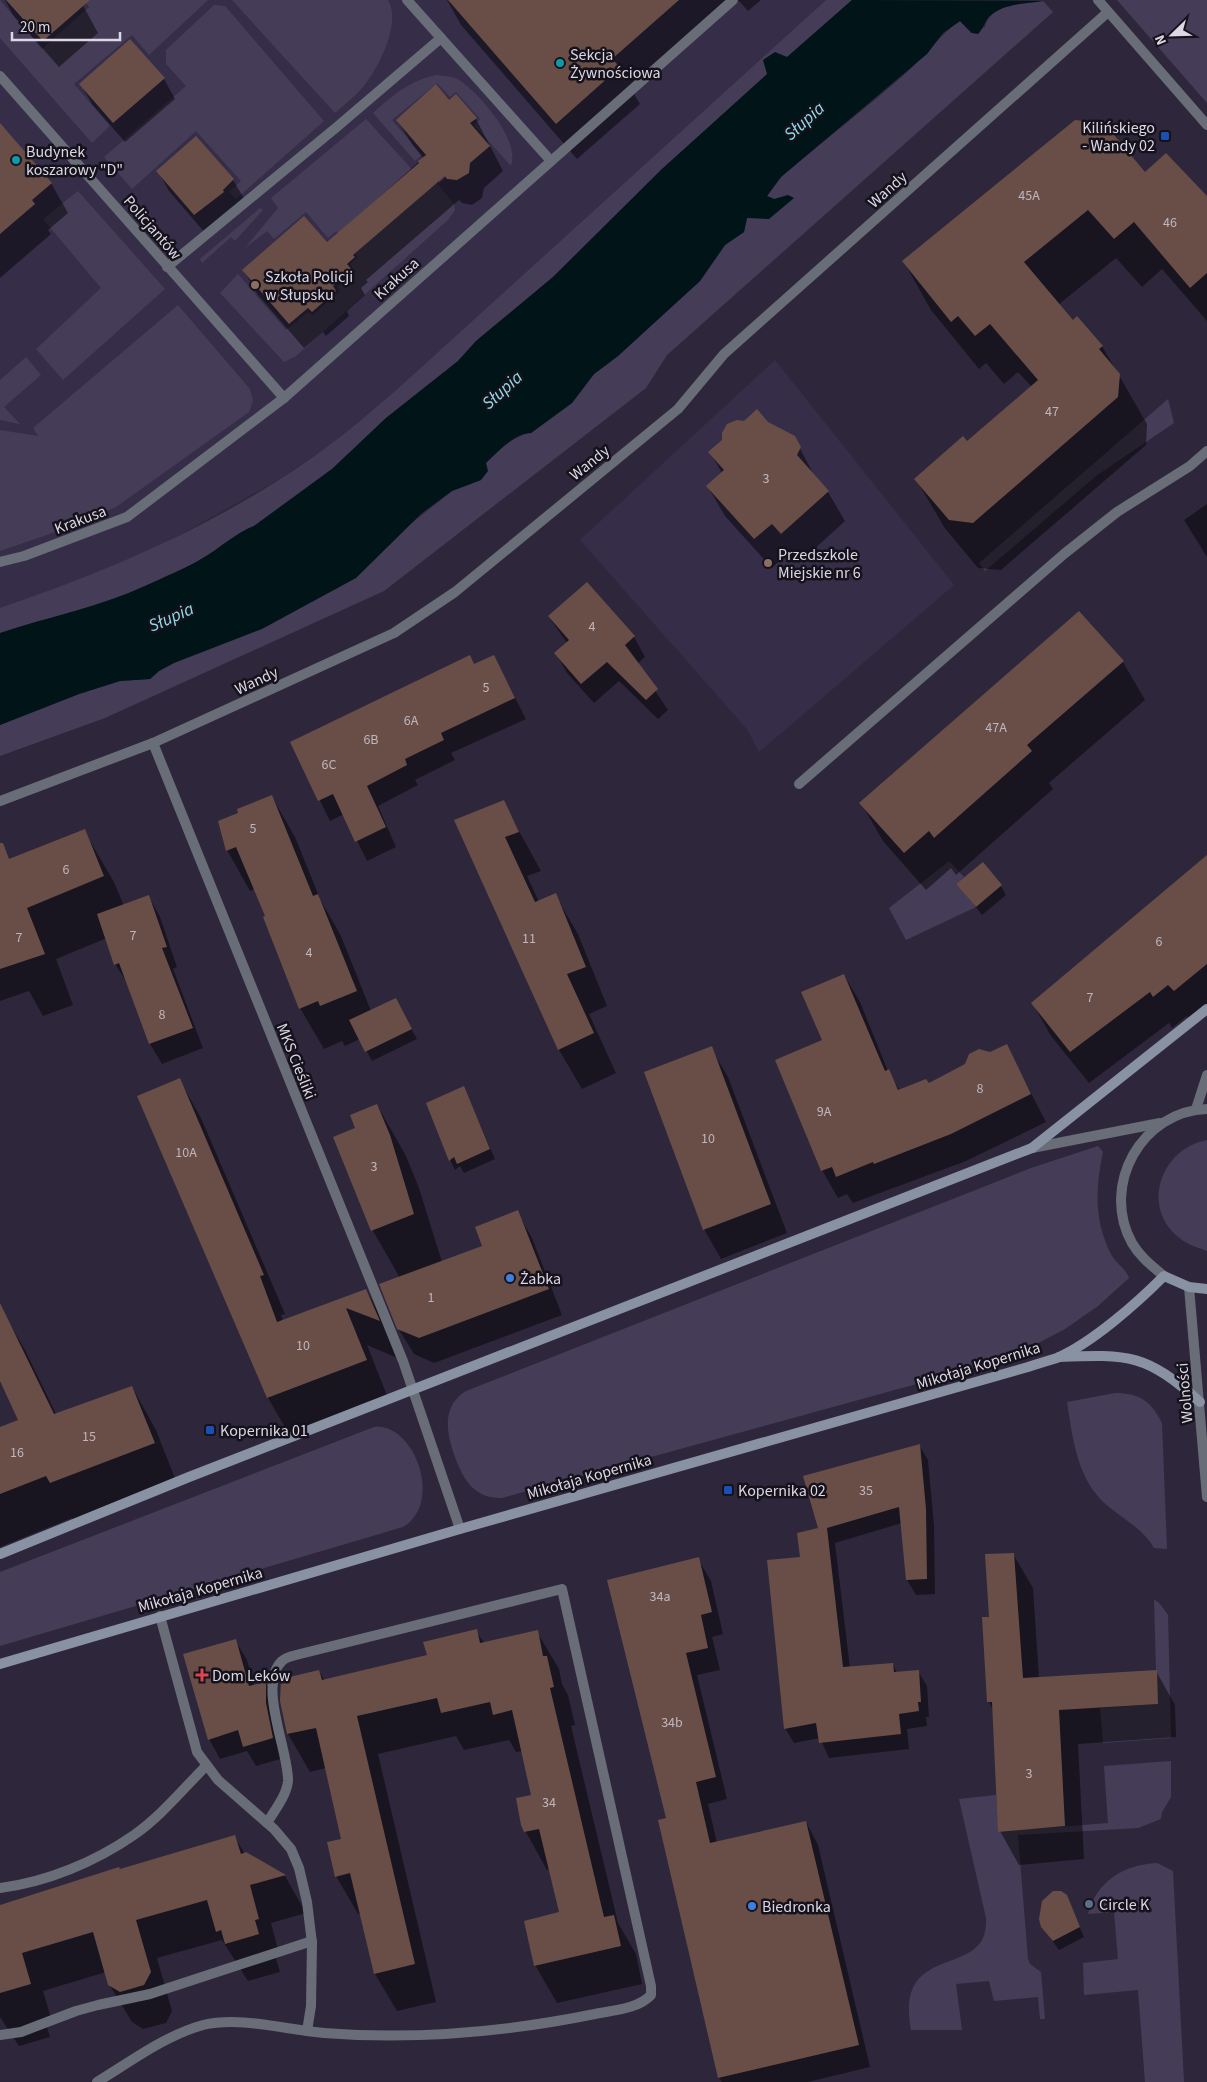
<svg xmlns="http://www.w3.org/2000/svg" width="1207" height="2082" viewBox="0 0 1207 2082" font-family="'Source Sans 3',sans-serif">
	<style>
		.built { fill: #362e49 }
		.green { fill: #453d57 }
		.water { fill: #011417 }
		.shadow { fill: #0007; fill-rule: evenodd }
		.building { fill: #694e47 }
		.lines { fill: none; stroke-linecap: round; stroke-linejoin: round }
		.service { stroke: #686d77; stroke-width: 10 }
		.minor { stroke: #686d77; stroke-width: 10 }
		.tertiary { stroke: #686d77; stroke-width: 10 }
		.secondary { stroke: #8992a2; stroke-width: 10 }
		.culture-dot { fill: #0f9aa8; stroke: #15121b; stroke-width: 2 }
		.transit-dot { fill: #1a4fb4; stroke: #15121b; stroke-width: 2 }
		.education-dot { fill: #8d6e63; stroke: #15121b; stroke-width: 2 }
		.shop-dot { fill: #3f7fe0; stroke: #15121b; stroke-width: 2 }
		.health-dot { fill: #e0444e; stroke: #15121b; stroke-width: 2 }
		.service-dot { fill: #5c6f8a; stroke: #15121b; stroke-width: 2 }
		.labels { text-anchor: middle; stroke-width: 5; stroke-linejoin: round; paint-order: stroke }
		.number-label { font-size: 14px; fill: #beb5be }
		.poi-label { font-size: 16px; fill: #dbd7e5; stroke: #15121b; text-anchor: start }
		.street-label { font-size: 16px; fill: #dbd7e5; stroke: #15121b }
		.water-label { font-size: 18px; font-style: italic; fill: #8fdbe6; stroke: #15121b }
	</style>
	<rect width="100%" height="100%" fill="#2e273c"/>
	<g class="built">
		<polygon points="0,0 826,0 394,392 333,443 278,480 162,545 84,578 0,609"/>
		<polygon points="775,360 954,585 759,752 747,729 580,540"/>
	</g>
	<g class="green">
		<polygon points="0,0 42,49 89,7 84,0 208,0 149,55 132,35 74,84 110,126 92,143 0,38"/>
		<path d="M 232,0 L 388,0 C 401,22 381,62 368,80 C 360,93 346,103 335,113 Z"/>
		<path d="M 826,0 L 852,0 L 662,169 L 553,277 L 476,341 L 458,361 L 386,418 L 332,469 L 254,526 C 237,532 219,549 203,558 C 185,569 164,577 145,586 C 99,607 48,617 0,633 L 0,608 C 117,568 233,518 332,443 C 354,427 373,409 394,392 Z"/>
		<polygon points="1117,0 1207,0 1207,103"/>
		<path d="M 1043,1 L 1053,12 L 667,355 L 646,388 L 384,591 L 105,718 L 0,756 L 0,725 L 79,694 L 120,681 L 150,679 L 159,671 L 408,526 L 452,491 L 481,480 C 483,475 483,468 485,464 C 491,453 520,433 531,433 L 572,403 L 594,374 L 618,356 L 700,281 L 725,245 L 744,232 L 747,218 L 774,199 L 767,196 L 781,177 C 822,142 865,109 905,74 C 925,56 939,35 960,21 L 971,33 L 985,27 C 990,3 1024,4 1043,1 Z"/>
		<polygon points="214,5 225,6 324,121 236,199 229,192 241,181 196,131 132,189 104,157 186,86 166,64 166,50"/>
		<path d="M 436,75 C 445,76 455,76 462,82 C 482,97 520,140 511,166 L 474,125 L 480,119 L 456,92 L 450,97 L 437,83 L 392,120 L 422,155 L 415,161 L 373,113 C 393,95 409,81 436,75 Z"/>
		<polygon points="366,119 429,188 436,182 454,204 455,210 448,220 296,356 284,362 220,293 238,274 286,330 308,312 312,316 340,291 337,287 355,271 350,264 358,257 336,231 328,238 306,212 274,239 267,231 245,248 278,208 271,198"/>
		<polygon points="78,191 165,289 63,380 36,349 101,288 43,219"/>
		<polygon points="260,208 263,210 235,241 231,237 202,263 200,259"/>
		<polygon points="178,305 250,389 253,401 249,412 116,507 64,529 0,551 0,430 38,436 33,428"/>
		<polygon points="26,357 41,375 4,407 20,424 0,420 0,380"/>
		<polygon points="1168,399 1174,423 1096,476 985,571 979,563"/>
		<polygon points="948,862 950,862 964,877 956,884 976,907 906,940 889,908"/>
		<path d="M 1207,1140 L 1207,1251 C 1196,1247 1185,1244 1176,1235 C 1141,1203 1163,1148 1207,1140 Z"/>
		<path d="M 1098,1146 L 1103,1152 C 1095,1189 1094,1222 1112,1256 C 1117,1264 1126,1269 1129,1278 L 1098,1306 L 1065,1329 L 1021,1352 L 993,1363 L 502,1498 C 473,1499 462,1477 454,1454 C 446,1431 442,1406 466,1391 L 1031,1168 Z"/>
		<path d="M 1115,1393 C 1139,1393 1151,1401 1162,1423 L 1167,1549 L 1154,1548 C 1144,1530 1125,1520 1109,1507 C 1077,1481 1073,1440 1067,1402 Z"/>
		<path d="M 374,1427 C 414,1422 444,1503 403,1527 L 0,1646 L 0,1572 Z"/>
		<polygon points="1154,1599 1160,1604 1168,1615 1171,1738 1103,1743 1100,1708 1157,1704"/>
		<path d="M 1171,1761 L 1171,1797 L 1162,1812 L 1161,1819 L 1138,1828 L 1018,1835 L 1028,1959 L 1030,1964 L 1041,1972 L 1045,2019 L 1040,2019 L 1038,1997 L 994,2001 L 989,1981 L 956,1984 L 962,2030 L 911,2030 C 894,1938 990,1982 986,1918 L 959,1799 L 996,1795 L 999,1832 L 1108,1823 L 1104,1766 Z"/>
		<path d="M 1157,1863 L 1173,1871 L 1184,2082 L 1145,2082 L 1138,1990 L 1084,1995 L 1083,1963 L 1118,1959 L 1114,1912 L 1088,1914 C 1097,1881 1123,1865 1157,1863 Z"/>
	</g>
	<path class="water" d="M 852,0 L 1043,1 C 1025,4 1003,3 989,17 C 984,22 984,28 978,34 L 972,33 L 960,21 L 943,33 L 927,54 L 781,177 L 767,196 L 774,199 L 788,195 L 794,198 L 769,219 L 747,218 L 744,232 L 725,245 L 700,281 L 618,356 L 594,374 L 572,403 L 531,433 C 514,433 498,452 486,463 L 488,471 L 481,480 L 452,491 L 422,513 L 356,578 L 262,629 L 174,663 L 159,671 L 150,679 L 120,681 L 79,694 L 0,725 L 0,633 C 48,617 99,607 145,586 C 164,577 185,569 203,558 C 220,548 237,532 254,526 L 332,469 L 386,418 L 458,361 L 476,341 L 553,277 L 662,169 L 767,74 L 763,60 L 775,52 L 787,57 Z"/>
	<g class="shadow">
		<polygon points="5,0 80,0 98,33 59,67 13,15"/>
		<polygon points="447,0 761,0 748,11 739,1 634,94 640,104 577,159 461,25"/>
		<polygon points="164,79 175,99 125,142 92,104 81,84"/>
		<path d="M 449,101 L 476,119 L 503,171 L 484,188 L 482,198 L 472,205 L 462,203 L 459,200 L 366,280 L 368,282 L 361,288 L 365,295 L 347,311 L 349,316 L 326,336 L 323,332 L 304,348 L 258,295 L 244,271 L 327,244 L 423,158 L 412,144 L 397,120 ZM 449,171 L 450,173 L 439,183 L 439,180 Z"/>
		<polygon points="196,137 233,180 245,200 206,234 169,191 158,171"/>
		<polygon points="0,138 51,183 68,213 48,230 51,234 0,278"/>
		<polygon points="1144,174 1207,200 1207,321 1162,269 1142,287 1116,258 1058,305 1073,322 1102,346 1147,424 1146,445 1001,570 978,568 944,527 916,479 967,443 1032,387 1018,372 1004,384 986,363 979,369 931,310 904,262"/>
		<polygon points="767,423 794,437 816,479 828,492 845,521 799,563 789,552 772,568 725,516 708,487 722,473 710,452"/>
		<polygon points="1207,504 1207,557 1184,520"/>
		<polygon points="549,617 634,637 645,657 637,664 668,710 658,719 619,681 594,703 567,673 556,653 567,643"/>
		<polygon points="494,657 526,719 451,753 455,760 415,780 418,785 378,806 396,847 367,861 344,814 330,821 292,743"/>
		<polygon points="1123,662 1145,700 1049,783 1053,789 956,875 951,868 926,890 883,841 861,803"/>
		<polygon points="272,797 295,837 321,901 341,936 371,1011 401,1010 417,1039 372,1061 360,1039 345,1046 342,1041 324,1049 300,1008 255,889 250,891 227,850"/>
		<polygon points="503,802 541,871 527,876 539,902 555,895 578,934 607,1006 589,1014 616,1073 582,1089 559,1050 456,821"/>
		<polygon points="84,831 114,882 124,906 149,897 160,917 177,967 173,969 203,1048 162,1064 150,1044 128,984 115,964 107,938 56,959 73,1005 43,1016 29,991 0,1001 0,883"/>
		<polygon points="1207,856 1207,1011 1193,1023 1187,1016 1172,1028 1169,1023 1089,1083 1051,1036 1033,1004"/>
		<polygon points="958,884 1001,886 1006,895 982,915"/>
		<polygon points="844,975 860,1002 888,1071 900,1091 928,1084 1006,1045 1046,1122 966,1161 853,1203 847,1194 838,1198 822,1170 824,1041"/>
		<polygon points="711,1048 728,1077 787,1233 721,1259 704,1229"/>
		<polygon points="179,1079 201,1118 285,1314 281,1315 283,1321 366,1290 388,1329 400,1359 367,1345 388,1398 290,1436 268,1398 138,1096"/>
		<polygon points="464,1088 495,1159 464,1173 460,1166 455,1170 450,1160 428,1104"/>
		<polygon points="377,1105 406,1156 419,1188 442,1262 483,1246 517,1212 532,1238 562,1315 434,1363 414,1354 398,1328 400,1278 373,1231 335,1138 357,1129"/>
		<polygon points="0,1307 25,1350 56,1414 132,1387 156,1430 178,1486 76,1526 72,1518 0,1547 0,1428 20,1420 0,1377"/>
		<polygon points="919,1445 928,1460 934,1525 935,1594 916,1595 907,1580 902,1523 835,1543 850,1668 893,1665 897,1673 918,1671 927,1686 929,1717 926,1717 927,1726 907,1729 909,1749 829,1758 820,1738 794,1743 785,1728 802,1558 820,1529"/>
		<polygon points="1013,1554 1033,1588 1039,1678 1156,1671 1175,1705 1176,1737 1078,1744 1084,1859 1019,1865 1000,1831 993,1710 989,1702"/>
		<polygon points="698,1559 711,1581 723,1634 712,1637 720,1670 697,1675 727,1799 708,1804 717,1843 806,1822 818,1845 870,2067 808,2082 722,2082 719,2078 667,1819 609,1580"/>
		<polygon points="476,1631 484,1643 537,1632 559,1669 562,1684 568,1695 575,1725 571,1726 618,1923 636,1954 642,1984 557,2003 535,1965 560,1913 550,1869 547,1870 522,1825 532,1796 522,1751 516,1752 509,1740 464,1750 456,1736 378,1754 436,2002 397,2011 375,1974 361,1914 358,1914 336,1876 343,1839 326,1768 310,1772 288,1734 281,1701 319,1671 325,1681 428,1656"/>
		<polygon points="235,1640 247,1660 254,1686 266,1684 277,1703 284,1758 256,1766 247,1751 220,1759 209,1739"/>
		<polygon points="234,1836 245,1854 285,1876 306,1913 271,1923 280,1957 276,1958 280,1972 248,1981 222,1940 157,1958 172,2011 166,2023 143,2029 132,2022 109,1984 106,1972 43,1991 52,2022 46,2024 50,2037 19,2046 0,2017 0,1905"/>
		<polygon points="1066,1896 1084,1937 1059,1950 1042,1926"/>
	</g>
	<g class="building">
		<polygon points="6,0 90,0 43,41"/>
		<polygon points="448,0 679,0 612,59 620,67 556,124"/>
		<polygon points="130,39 165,78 113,123 79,84"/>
		<polygon points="436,84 449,100 456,94 477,118 470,123 490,146 470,163 469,173 457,180 447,179 445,176 353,255 355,257 347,264 352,270 333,286 336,291 312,312 308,308 289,324 242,270 304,216 327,242 419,163 418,161 426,155 396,120"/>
		<polygon points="1075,120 1104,123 1145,172 1166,153 1207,196 1207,273 1190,288 1134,222 1114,239 1088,210 1024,262 1073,320 1077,316 1103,346 1099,349 1120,374 1118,397 973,523 949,520 914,479 963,436 967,441 1038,380 990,324 975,336 958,316 951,322 902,261"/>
		<polygon points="0,123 52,183 32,200 35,204 0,234"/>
		<polygon points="196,136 234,179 223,190 224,192 194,215 156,171"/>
		<polygon points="757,409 768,422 795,436 801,447 797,455 829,491 781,534 772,524 754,539 706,486 724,470 708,452 722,440 722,433 727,424 737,420 744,421"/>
		<polygon points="587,582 635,636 625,645 658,689 646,700 607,662 581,684 554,653 569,640 548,616"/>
		<polygon points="1079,611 1124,661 1027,745 1032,751 934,838 929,831 904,853 859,803"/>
		<polygon points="470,655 474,664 494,655 515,698 441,733 444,740 405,759 407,765 367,786 386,827 355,842 333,794 318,801 290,742"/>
		<polygon points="272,795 313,896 318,894 357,991 320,1006 318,1001 299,1009 263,917 265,916 236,847 226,851 218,821 238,813 237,809"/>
		<polygon points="504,800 519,832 505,837 535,902 556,893 586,967 567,974 594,1033 558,1050 454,820"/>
		<polygon points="85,829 104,876 27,908 45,954 0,969 0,843 3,843 9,859"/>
		<polygon points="1207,855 1207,964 1174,991 1168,985 1153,997 1150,992 1070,1052 1031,1003"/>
		<polygon points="983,862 1002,885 976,907 956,884"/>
		<polygon points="149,895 167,947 162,948 193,1028 149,1044 119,963 114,965 97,914"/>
		<polygon points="844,974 885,1071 889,1069 898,1090 926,1079 929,1083 965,1064 969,1054 979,1049 990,1052 1007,1044 1031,1094 951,1134 874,1164 873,1162 836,1177 832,1167 821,1171 775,1060 822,1040 801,992"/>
		<polygon points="396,998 412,1029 365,1052 349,1020"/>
		<polygon points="712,1046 771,1204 703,1230 644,1072"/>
		<polygon points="180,1078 264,1275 260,1276 277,1322 366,1289 380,1321 346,1308 367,1360 267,1398 137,1096"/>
		<polygon points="464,1086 490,1149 457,1164 454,1157 449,1161 426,1103"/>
		<polygon points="377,1104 390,1135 414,1214 371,1231 333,1137 355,1128 350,1115"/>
		<polygon points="518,1210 549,1289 419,1338 397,1329 379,1284 482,1246 475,1227"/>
		<polygon points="0,1303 54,1414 132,1386 155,1443 50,1483 46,1476 0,1494 0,1427 18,1420 0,1381"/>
		<polygon points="920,1444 926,1509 927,1579 906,1580 899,1507 827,1528 843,1667 893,1663 894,1672 919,1670 921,1702 918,1702 919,1711 899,1714 901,1734 819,1743 816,1723 784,1729 767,1560 800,1557 797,1533 818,1528 803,1476"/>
		<polygon points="1014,1553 1023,1678 1157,1670 1158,1704 1059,1710 1065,1826 998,1832 992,1702 987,1702 982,1617 989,1617 985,1554"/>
		<polygon points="699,1557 712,1612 701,1615 708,1648 686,1653 716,1777 696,1782 710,1843 806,1821 859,2045 718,2078 658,1820 666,1818 607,1580"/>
		<polygon points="477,1629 480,1643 538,1630 543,1656 547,1656 554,1687 550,1688 604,1917 614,1915 621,1946 534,1966 524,1921 559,1912 539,1829 524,1832 521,1825 516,1798 531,1795 512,1710 493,1715 490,1702 441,1713 437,1698 357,1716 415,1964 374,1974 350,1873 335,1877 327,1842 341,1839 316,1728 287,1734 280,1701 281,1679 319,1670 322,1680 427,1655 423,1642"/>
		<polygon points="236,1639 249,1686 266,1682 266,1703 273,1738 243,1747 238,1730 208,1740 183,1654"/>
		<polygon points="235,1835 241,1854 246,1852 286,1875 250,1885 259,1919 255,1920 259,1934 225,1944 221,1930 216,1932 207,1900 136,1920 151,1972 144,1985 120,1992 108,1985 93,1932 22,1953 31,1984 0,1993 0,1905 119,1867 120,1869"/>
		<polygon points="1053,1891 1061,1891 1067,1895 1080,1927 1053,1941 1041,1927 1039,1919 1042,1901"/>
	</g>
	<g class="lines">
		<g class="service">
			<polyline points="799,784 1064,554 1117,512 1190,466 1207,451"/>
			<polyline points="160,1616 197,1752 218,1780 274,1829 291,1849 299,1868 307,1902 312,1943 311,2006 307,2031"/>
			<path d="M 0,1888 C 47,1882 95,1862 134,1835 C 161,1816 183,1789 206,1766"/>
			<polyline points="0,2035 21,2032 76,2011 98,2005 150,1994 312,1941"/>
			<path d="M 97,2082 C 130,2062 166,2035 203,2025 C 241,2016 286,2030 324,2033 C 414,2040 506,2032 595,2014 C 614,2010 638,2009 651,1995 L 651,1986 L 562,1589 L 296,1655 C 292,1656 285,1658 282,1661 C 257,1684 289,1752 288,1781 C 287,1795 274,1811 267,1823"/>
		</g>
		<g class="minor">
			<polyline points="407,0 551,161"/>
			<polyline points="0,76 284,398"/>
			<polyline points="167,267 338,126 441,38"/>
			<polyline points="0,562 24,556 127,517 284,398 733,0"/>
			<polyline points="153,743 403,1361 460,1529"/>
			<polyline points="0,801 153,743 394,633 455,592 678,409 724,354 1108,12"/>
		</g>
		<g class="tertiary">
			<polyline points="1098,0 1207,125"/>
			<polyline points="1196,1109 1207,1075"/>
			<polyline points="1032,1148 1160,1123"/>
			<path d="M 1164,1276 C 1152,1266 1140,1257 1132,1243 C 1100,1185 1142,1111 1207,1109"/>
			<polyline points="1189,1287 1207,1497"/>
		</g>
		<g class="secondary">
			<path d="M 1059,1357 C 1130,1354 1146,1354 1200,1402"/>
			<polyline points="0,1554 189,1477 1032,1148 1207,1009"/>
			<path d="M 0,1664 L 460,1529 L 1028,1367 C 1037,1364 1047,1361 1057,1358 C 1092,1343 1137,1303 1164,1276 L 1189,1287 L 1207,1289"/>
		</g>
	</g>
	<g class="culture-dot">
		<circle cx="560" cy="63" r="5"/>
		<circle cx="16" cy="160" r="5"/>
	</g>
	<g class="transit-dot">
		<rect x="1160" y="131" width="10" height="10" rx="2.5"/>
		<rect x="205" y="1425" width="10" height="10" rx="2.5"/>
		<rect x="723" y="1485" width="10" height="10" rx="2.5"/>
	</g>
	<g class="education-dot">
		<circle cx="255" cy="285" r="5"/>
		<circle cx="768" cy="563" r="5"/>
	</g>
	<g class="shop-dot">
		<circle cx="510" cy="1278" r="5"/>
		<circle cx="752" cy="1906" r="5"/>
	</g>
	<path class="health-dot" d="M199.5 1667.5h5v5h5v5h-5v5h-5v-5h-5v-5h5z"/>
	<circle class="service-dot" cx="1089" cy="1904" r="5"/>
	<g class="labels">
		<g class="number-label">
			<text x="1029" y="200">45A</text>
			<text x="1170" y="227">46</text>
			<text x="1052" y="416">47</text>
			<text x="766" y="483">3</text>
			<text x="592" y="631">4</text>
			<text x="486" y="692">5</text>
			<text x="411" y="725">6A</text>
			<text x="996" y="732">47A</text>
			<text x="371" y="744">6B</text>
			<text x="329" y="769">6C</text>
			<text x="253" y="833">5</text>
			<text x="66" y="874">6</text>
			<text x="133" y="940">7</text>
			<text x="19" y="942">7</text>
			<text x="529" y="943">11</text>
			<text x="1159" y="946">6</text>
			<text x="309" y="957">4</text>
			<text x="1090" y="1002">7</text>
			<text x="162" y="1019">8</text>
			<text x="980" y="1093">8</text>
			<text x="824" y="1116">9A</text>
			<text x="708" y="1143">10</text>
			<text x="186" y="1157">10A</text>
			<text x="374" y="1171">3</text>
			<text x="431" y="1302">1</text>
			<text x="303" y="1350">10</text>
			<text x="89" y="1441">15</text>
			<text x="17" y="1457">16</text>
			<text x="866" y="1495">35</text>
			<text x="660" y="1601">34a</text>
			<text x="672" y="1727">34b</text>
			<text x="1029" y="1778">3</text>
			<text x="549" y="1807">34</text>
		</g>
		<g class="poi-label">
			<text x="570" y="60">Sekcja<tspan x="570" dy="18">Żywnościowa</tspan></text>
			<text x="1155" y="133" text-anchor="end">Kilińskiego<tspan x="1155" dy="18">- Wandy 02</tspan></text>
			<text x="26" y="157">Budynek<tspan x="26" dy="18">koszarowy "D"</tspan></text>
			<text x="265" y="282">Szkoła Policji<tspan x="265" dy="18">w Słupsku</tspan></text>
			<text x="778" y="560">Przedszkole<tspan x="778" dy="18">Miejskie nr 6</tspan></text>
			<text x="520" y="1284">Żabka</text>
			<text x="220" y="1436">Kopernika 01</text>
			<text x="738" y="1496">Kopernika 02</text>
			<text x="212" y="1681">Dom Leków</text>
			<text x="1099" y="1910">Circle K</text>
			<text x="762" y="1912">Biedronka</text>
		</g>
		<g class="street-label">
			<text transform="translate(887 189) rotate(-42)" y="6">Wandy</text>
			<text transform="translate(153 227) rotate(49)" y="6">Policjantów</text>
			<text transform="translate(396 278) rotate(-42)" y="6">Krakusa</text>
			<text transform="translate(589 462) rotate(-39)" y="6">Wandy</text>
			<text transform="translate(80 519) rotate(-21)" y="6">Krakusa</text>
			<text transform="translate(256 680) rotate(-25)" y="6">Wandy</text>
			<text transform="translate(297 1061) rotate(68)" y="6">MKS Cieśliki</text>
			<text transform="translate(978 1365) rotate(-17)" y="6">Mikołaja Kopernika</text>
			<text transform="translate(1184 1393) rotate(-95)" y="6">Wolności</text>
			<text transform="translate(589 1476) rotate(-16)" y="6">Mikołaja Kopernika</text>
			<text transform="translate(200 1589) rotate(-16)" y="6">Mikołaja Kopernika</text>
		</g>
		<g class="water-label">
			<text transform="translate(804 121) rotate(-42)" y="6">Słupia</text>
			<text transform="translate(502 390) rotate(-42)" y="6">Słupia</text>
			<text transform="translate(171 617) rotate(-24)" y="6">Słupia</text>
		</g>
	</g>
	<g transform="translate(1172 35) rotate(247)" stroke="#15121b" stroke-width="4" paint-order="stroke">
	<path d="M0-4L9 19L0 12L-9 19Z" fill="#dbd7e5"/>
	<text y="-8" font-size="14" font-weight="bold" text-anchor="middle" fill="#dbd7e5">N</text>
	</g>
	<path d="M12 32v8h108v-8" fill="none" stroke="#dbd7e5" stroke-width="2.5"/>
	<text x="20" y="32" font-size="15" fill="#dbd7e5" stroke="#15121b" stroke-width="4" paint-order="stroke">20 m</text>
</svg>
